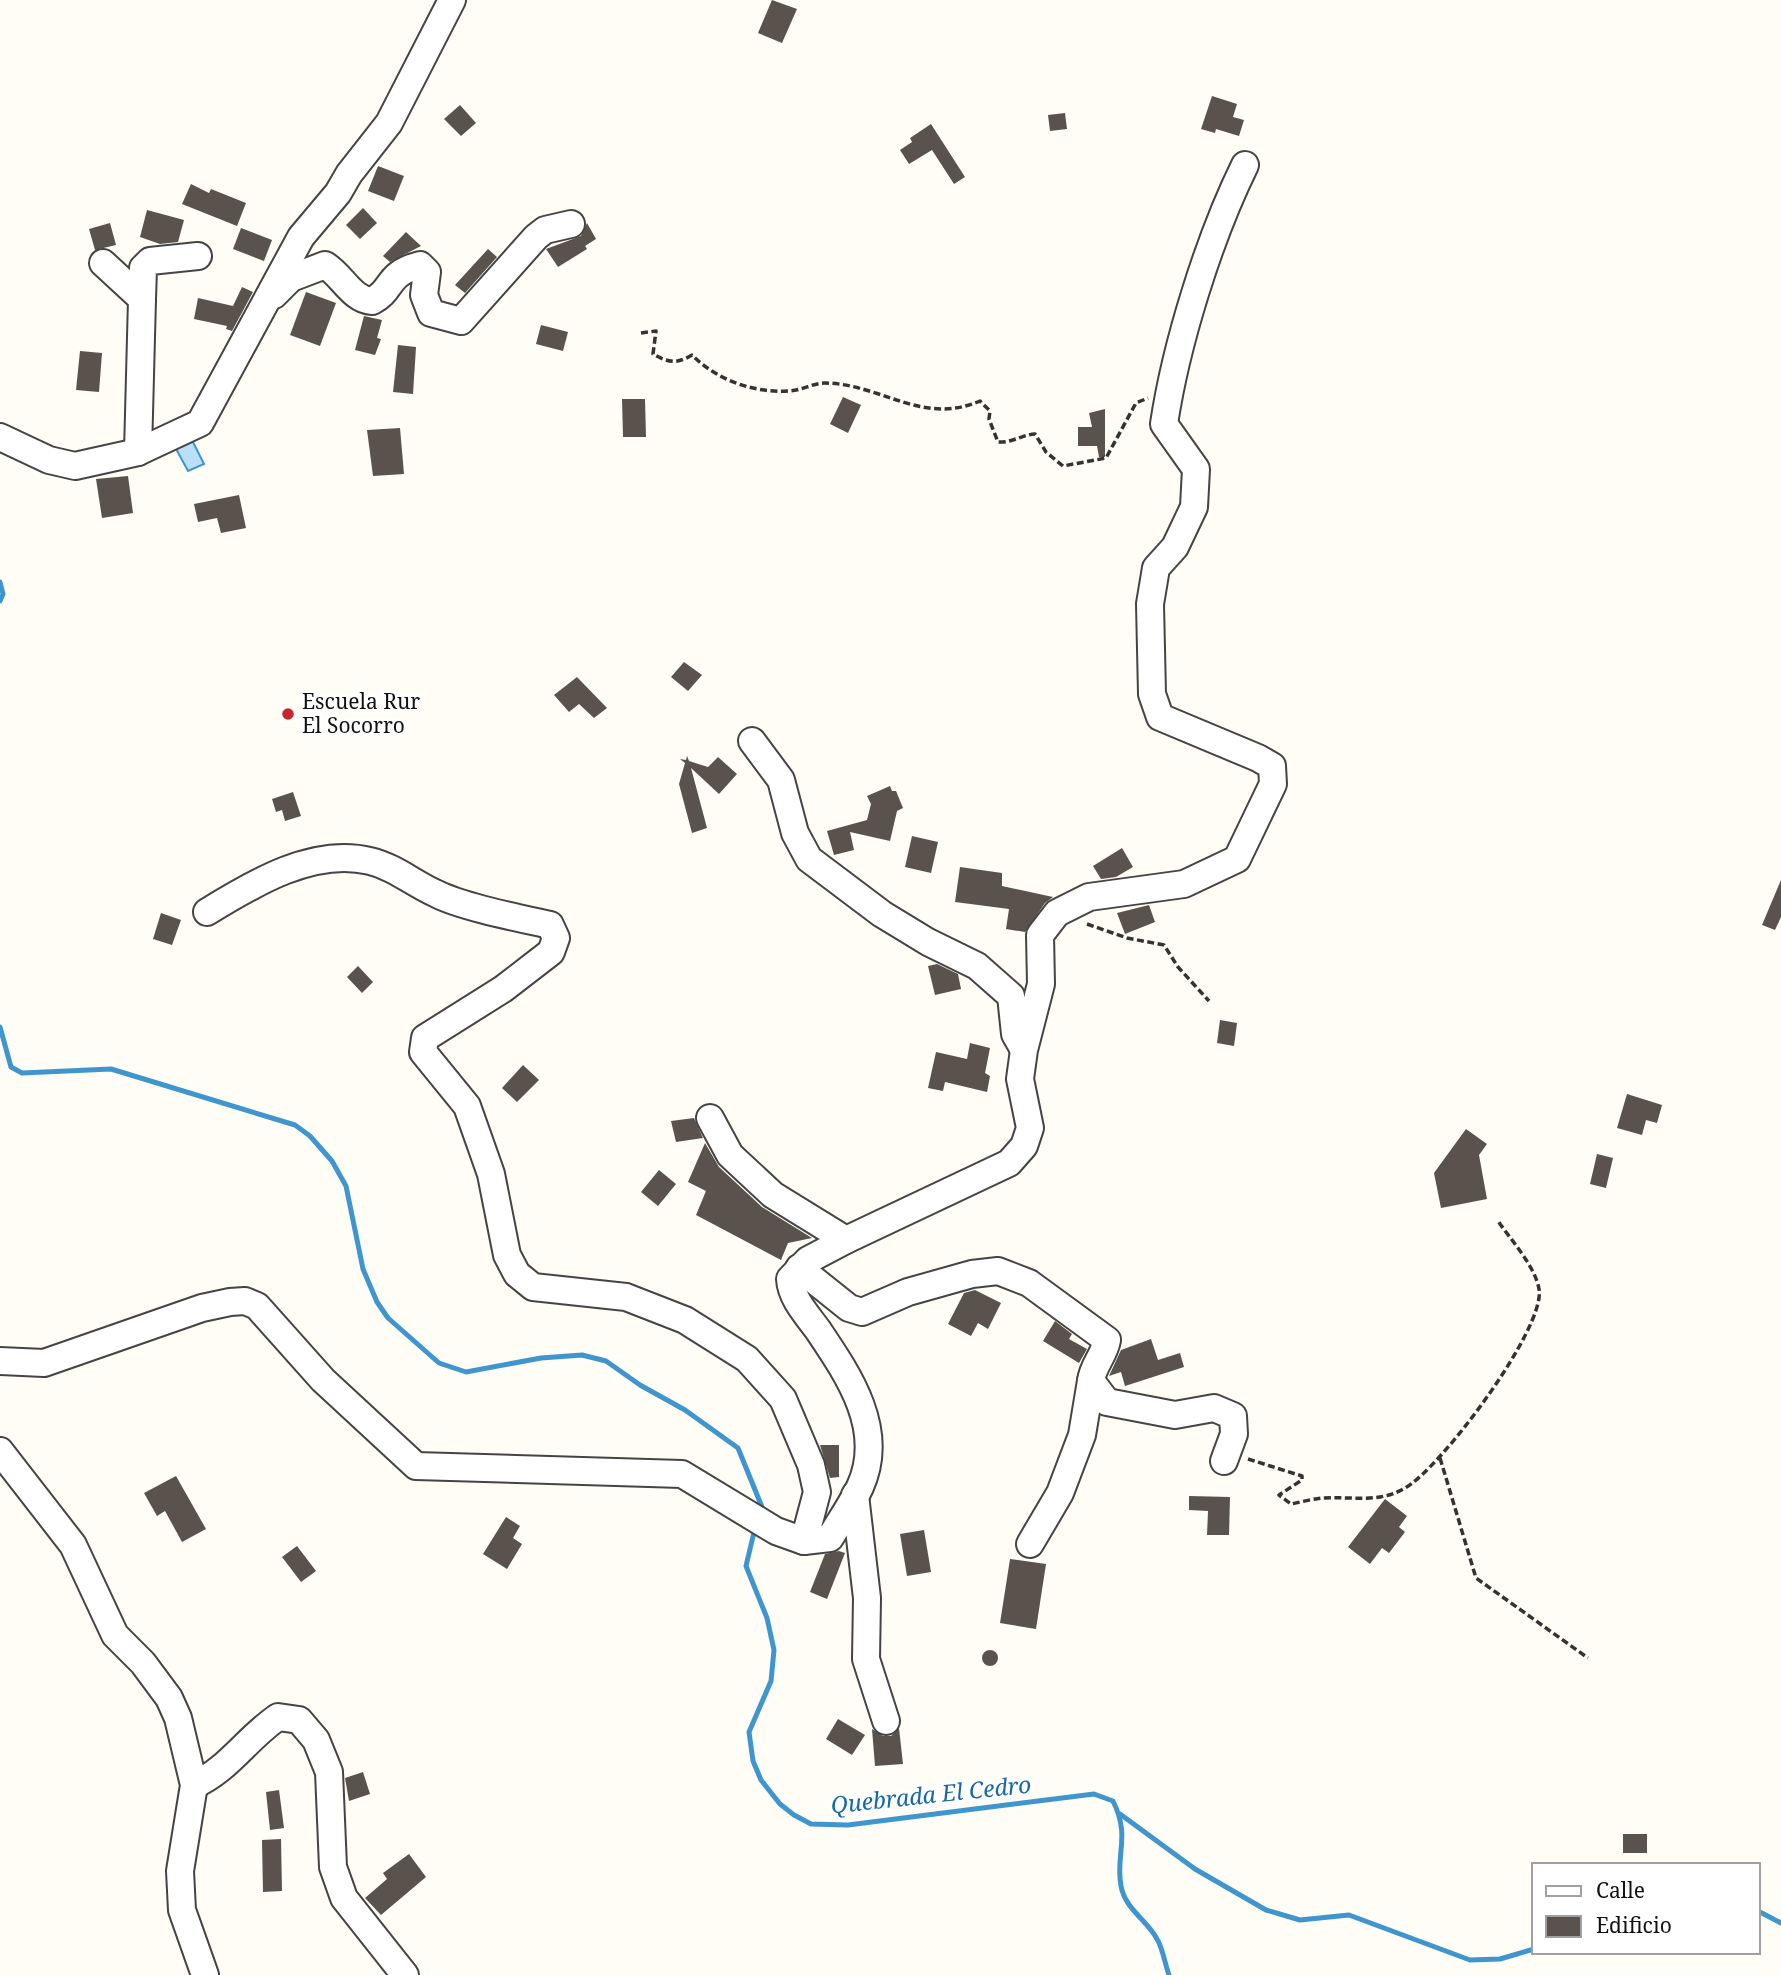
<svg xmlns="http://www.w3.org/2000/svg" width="1781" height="1975" viewBox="0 0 1781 1975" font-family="'Noto Serif',serif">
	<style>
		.water { fill: #b9e0f7; stroke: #3f96cf; stroke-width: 2 }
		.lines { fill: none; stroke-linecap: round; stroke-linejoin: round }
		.stream { stroke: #3f96cf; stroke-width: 5 }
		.building { fill: #5a524d }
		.minor-casing { stroke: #444; stroke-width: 30 }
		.path { stroke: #333; stroke-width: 3.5; stroke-dasharray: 7 3.5; stroke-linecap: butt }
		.minor { stroke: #fff; stroke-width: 26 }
		.poi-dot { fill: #c4262e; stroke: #fff; stroke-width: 2.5 }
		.labels { text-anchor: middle; stroke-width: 7; stroke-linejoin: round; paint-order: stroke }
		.poi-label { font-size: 21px; fill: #111; stroke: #fff; text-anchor: start }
		.water-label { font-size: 23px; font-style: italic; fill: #1768a6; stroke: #fff }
	</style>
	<rect width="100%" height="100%" fill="#fffdf5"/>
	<polygon class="water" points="192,440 204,464 188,471 175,447"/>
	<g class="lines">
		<g class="stream">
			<polyline points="0,582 3,594 0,601"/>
			<polyline points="0,1027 11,1067 22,1073 111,1069 295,1125 310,1136 332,1161 346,1186 363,1269 377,1302 388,1318 439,1363 466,1372 541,1358 582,1355 606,1361 640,1385 685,1410 738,1448 764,1512"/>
			<path d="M 755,1528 L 746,1566 L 767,1618 L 774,1650 L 771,1681 L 749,1732 L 753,1761 L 761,1780 L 780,1804 L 794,1815 L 811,1824 L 848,1825 L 1094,1794 L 1113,1801 C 1131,1837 1115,1855 1121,1886 C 1125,1909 1147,1920 1157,1939 C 1163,1949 1165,1964 1169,1975"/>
			<polyline points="1120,1814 1195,1869 1266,1910 1300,1920 1349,1915 1470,1960 1500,1959 1534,1949"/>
			<polyline points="1758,1911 1781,1923"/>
		</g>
	</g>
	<g class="building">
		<polygon points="772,0 797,9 782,43 758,33"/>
		<polygon points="1212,96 1237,104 1233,117 1244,120 1239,136 1216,129 1215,133 1201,129"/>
		<polygon points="460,105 476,123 461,136 444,119"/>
		<polygon points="1065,113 1067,129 1050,131 1048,115"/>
		<polygon points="931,124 965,177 954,184 932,150 909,164 900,150 912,142 910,138"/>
		<polygon points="378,166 404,176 394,201 368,191"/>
		<polygon points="191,184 209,193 211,189 246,203 237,226 182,204"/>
		<polygon points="363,208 377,223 360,239 346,225"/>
		<polygon points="147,210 184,220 178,242 160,244 140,237"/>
		<polygon points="110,223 116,245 95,250 89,229"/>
		<polygon points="587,223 596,239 585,246 587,249 558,267 546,249 581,236"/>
		<polygon points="241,228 272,240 264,261 233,249"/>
		<polygon points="406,232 421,246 390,262 383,256"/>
		<polygon points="488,249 497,257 465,293 455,285"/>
		<polygon points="242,287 253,292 232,331 226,329 227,326 194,319 198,298 233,306"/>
		<polygon points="306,292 336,303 320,346 290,335"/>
		<polygon points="364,316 382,320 377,338 381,339 375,355 355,350"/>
		<polygon points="541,325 568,332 563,351 536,344"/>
		<polygon points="398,345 416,347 413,394 393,392"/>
		<polygon points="80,351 102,353 99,392 76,390"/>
		<polygon points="843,397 861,405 848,433 830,424"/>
		<polygon points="622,399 645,399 646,437 623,437"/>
		<polygon points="1105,409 1105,457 1099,457 1097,446 1078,446 1078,427 1092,427 1089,413"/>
		<polygon points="400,428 404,474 373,476 367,430"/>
		<polygon points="128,476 133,513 102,518 96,479"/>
		<polygon points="239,495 246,528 221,533 217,518 198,522 194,504"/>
		<polygon points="684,662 702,675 688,691 671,677"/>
		<polygon points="577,677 607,708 594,718 579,704 569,712 554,695"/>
		<polygon points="687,756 689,761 708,767 718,757 737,774 719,794 691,768 707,828 692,833 679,784 685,763 680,759 686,760"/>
		<polygon points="890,786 892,791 896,791 903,808 897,811 890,841 850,832 854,850 834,855 827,831 867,820 871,804 867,796"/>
		<polygon points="293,792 301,816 285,821 282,810 276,812 272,799"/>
		<polygon points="912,836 938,842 931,873 905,867"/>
		<polygon points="1122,848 1133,867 1116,877 1101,879 1093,866"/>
		<polygon points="960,867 1002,873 1002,886 1053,897 1045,903 1025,932 1006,929 1009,909 955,902"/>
		<polygon points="1781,880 1781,917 1775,930 1762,925"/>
		<polygon points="1149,905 1155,922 1125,934 1117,913"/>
		<polygon points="161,913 181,920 172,945 153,939"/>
		<polygon points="937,964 958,974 961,989 935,995 928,966"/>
		<polygon points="358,966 373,982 362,993 347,977"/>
		<polygon points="1220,1020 1237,1023 1234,1046 1217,1043"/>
		<polygon points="970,1043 990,1048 985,1073 990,1076 987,1092 945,1082 943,1091 928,1088 936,1052 967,1059"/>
		<polygon points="523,1065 539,1080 517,1102 502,1088"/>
		<polygon points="1627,1094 1662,1105 1657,1123 1646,1120 1642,1135 1617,1128"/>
		<polygon points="694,1118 703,1138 676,1142 671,1121"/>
		<polygon points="1466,1129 1487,1144 1479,1155 1487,1199 1441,1208 1434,1173"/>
		<polygon points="705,1143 719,1167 762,1207 812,1238 788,1243 781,1260 696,1215 706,1191 688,1182"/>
		<polygon points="1597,1154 1613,1158 1606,1188 1590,1184"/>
		<polygon points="659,1170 676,1184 658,1206 641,1192"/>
		<polygon points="975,1290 1001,1303 988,1329 978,1323 971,1336 948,1324 964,1293"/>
		<polygon points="1055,1321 1072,1334 1069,1339 1087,1349 1079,1363 1043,1341"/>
		<polygon points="1151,1339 1158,1360 1180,1353 1184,1367 1125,1386 1121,1372 1109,1376 1121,1350"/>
		<polygon points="820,1445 839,1445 839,1477 830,1478"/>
		<polygon points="176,1476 206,1529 182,1542 165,1511 157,1516 144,1493"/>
		<polygon points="1189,1496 1230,1497 1229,1535 1207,1535 1208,1511 1189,1510"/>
		<polygon points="1385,1499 1407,1516 1399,1527 1405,1532 1389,1553 1382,1548 1370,1564 1348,1547"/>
		<polygon points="506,1517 520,1526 513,1538 522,1544 507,1569 483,1554"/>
		<polygon points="924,1530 931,1572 907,1576 900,1534"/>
		<polygon points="297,1546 316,1571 301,1582 282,1557"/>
		<polygon points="839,1551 845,1553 827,1599 810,1592 825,1554"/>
		<polygon points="1010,1559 1046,1564 1036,1629 1000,1623"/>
		<circle cx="990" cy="1658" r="8"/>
		<polygon points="838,1719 865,1735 852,1755 826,1739"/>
		<polygon points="899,1728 903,1764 875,1766 872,1729 883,1736 891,1736"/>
		<polygon points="363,1772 370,1794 349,1801 345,1778"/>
		<polygon points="279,1790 284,1828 270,1830 266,1792"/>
		<rect x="1623" y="1834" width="24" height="19"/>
		<polygon points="281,1839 282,1891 263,1892 262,1840"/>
		<polygon points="409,1854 426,1877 381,1915 365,1898 387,1879 383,1873"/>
	</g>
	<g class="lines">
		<g class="minor-casing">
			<g id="minor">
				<polyline points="103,263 142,299 138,452"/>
				<path d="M 274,295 L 291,278 L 325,265 C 342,275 352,300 372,301 C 394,290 385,274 420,265 L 427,272 L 424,295 L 431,313 L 461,321 L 536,237 L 545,230 L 571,224"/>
				<polyline points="142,299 143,268 150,261 198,256"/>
				<polyline points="0,437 49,460 75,466 138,452 200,423 301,237 338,193 349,174 389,123 452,0"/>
				<polyline points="752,741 781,780 795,833 809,859 882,914 928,942 977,966 1011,996 1015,1034 1023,1048"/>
				<path d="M 207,912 C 254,883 314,847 370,861 C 395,867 414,884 437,894 C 463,907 519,918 550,925 L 556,938 L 551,952 L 503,989 L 425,1038 L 423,1052 L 467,1106 L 491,1174 L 507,1255 L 517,1274 L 533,1287 L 626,1297 L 685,1320 L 747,1359 L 783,1399 L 811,1465 L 817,1492 L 804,1541"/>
				<polyline points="710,1118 730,1155 773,1195 846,1240"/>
				<path d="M 799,1268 L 849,1308 L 862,1312 L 908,1292 L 972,1274 L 998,1271 L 1029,1283 L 1107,1340 C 1104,1356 1093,1365 1091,1381 L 1107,1402 L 1175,1415 L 1214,1408 L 1233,1416 L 1234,1434 L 1224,1461"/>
				<path d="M 0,1361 L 44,1363 L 202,1308 L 230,1302 L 245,1301 L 257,1306 L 323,1380 L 416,1466 L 682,1474 L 776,1531 L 804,1541 L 830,1538 C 840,1521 852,1504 860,1487 C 886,1430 849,1376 818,1330 C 807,1315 791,1298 790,1279 L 808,1260 L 846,1240 L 1009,1163 L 1024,1146 L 1030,1128 L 1020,1079 L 1024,1050 L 1041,984 L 1040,935 L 1057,913 L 1089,897 L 1184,884 L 1237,859 L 1273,784 L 1272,766 L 1258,758 L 1160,717 L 1152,694 L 1150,604 L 1156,568 L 1175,547 L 1194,507 L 1196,469 L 1164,424 C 1176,344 1209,238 1245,165"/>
				<polyline points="0,1451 73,1545 115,1635 143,1663 169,1698 178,1718 194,1785 180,1871 182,1910 205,1975"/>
				<polyline points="855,1495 867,1598 866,1659 886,1721"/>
				<polyline points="1030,1544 1060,1493 1082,1435 1091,1381"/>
				<path d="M 194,1785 C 228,1770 246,1739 278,1717 L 299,1720 L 316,1740 L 329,1772 L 333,1867 L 344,1898 L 405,1975"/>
			</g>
		</g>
		<g class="path">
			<path d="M 641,333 L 656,331 L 653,354 C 669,363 677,364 692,355 C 717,380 753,393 788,391 C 801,391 813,383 825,383 C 882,384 922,426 980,401 L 990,411 L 989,419 L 998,442 C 1012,443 1021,435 1035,434 L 1046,452 L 1063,466 L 1106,458 L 1136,403 L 1148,398"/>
			<polyline points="1087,924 1127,938 1164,945 1178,967 1209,1001"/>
			<polyline points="1440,1458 1476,1578 1588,1658"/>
			<path d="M 1248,1459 L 1302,1476 L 1302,1480 L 1279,1495 L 1291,1504 C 1301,1502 1312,1499 1322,1498 C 1351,1496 1378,1504 1405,1488 C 1440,1469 1546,1328 1539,1289 C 1535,1266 1511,1240 1498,1221"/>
		</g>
		<use href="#minor" class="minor"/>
	</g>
	<circle class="poi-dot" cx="288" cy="714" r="7"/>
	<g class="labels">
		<g class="poi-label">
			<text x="302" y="709">Escuela Rur<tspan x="302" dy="24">El Socorro</tspan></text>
		</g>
		<g class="water-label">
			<text transform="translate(931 1795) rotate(-6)" y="8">Quebrada El Cedro</text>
		</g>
	</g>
	<rect x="1532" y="1863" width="228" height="91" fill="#ffffff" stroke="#a0a0a0" stroke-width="2"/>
	<rect x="1546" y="1886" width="35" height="10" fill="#ffffff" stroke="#a0a0a0" stroke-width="2"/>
	<text x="1596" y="1898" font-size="21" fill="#111111">Calle</text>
	<rect x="1546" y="1916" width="35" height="21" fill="#5a524d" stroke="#a0a0a0" stroke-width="2"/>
	<text x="1596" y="1933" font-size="21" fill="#111111">Edificio</text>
</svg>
